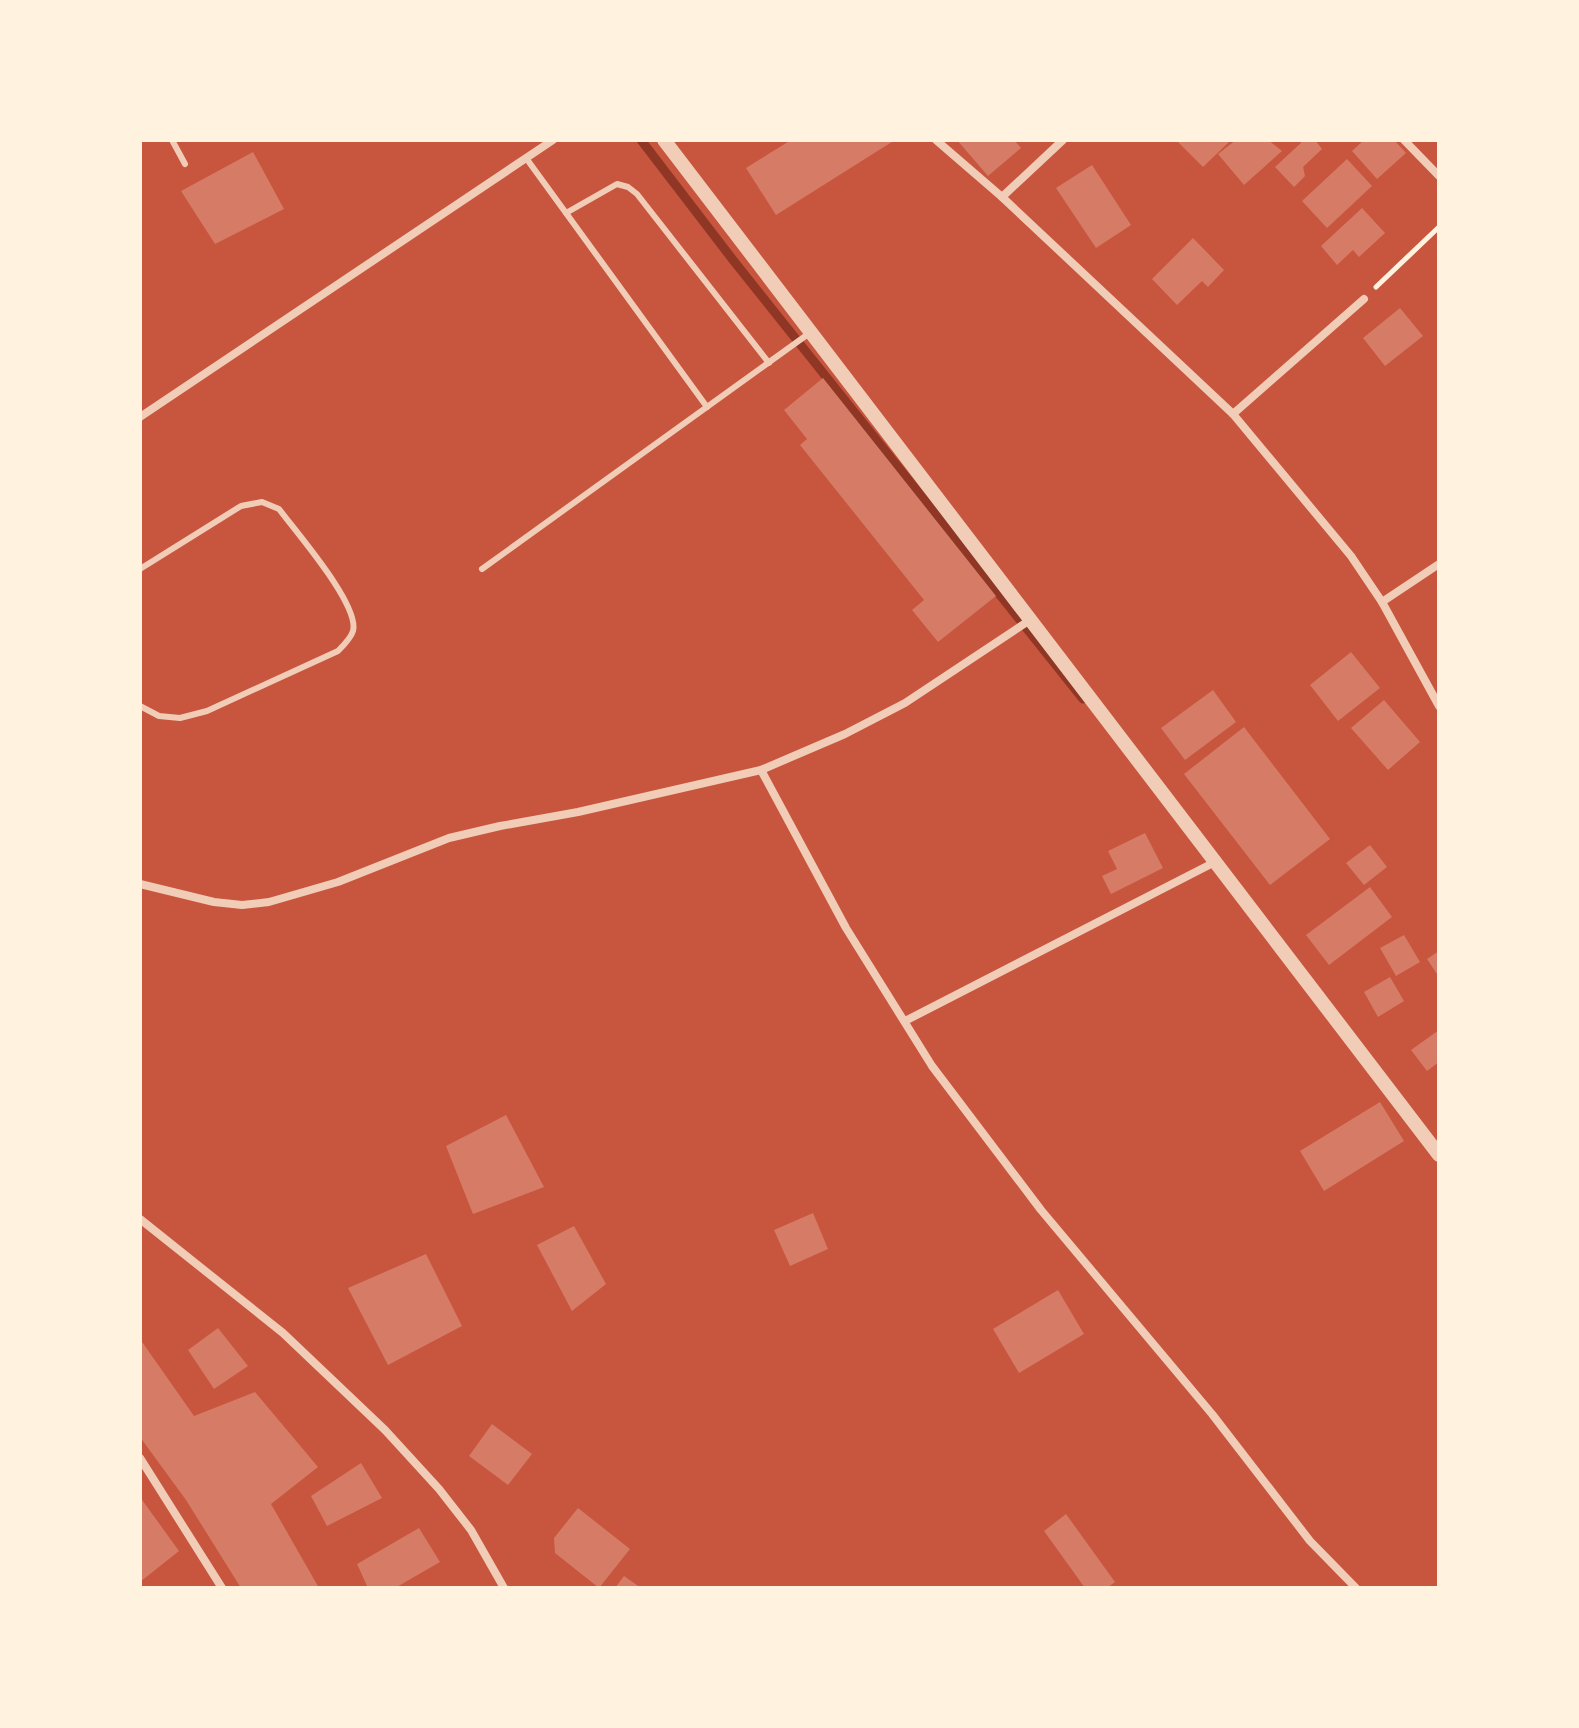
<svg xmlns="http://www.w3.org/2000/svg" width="1579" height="1728" viewBox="0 0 1579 1728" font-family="Cabin,sans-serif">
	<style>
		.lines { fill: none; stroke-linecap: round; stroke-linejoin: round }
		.stream { stroke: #8f3625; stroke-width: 9 }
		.building { fill: #d67c66 }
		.path { stroke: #fff3e0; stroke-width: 5 }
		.service { stroke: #f1ccb7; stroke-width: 6 }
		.minor { stroke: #f1ccb7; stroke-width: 8 }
		.tertiary { stroke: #f1ccb7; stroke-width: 14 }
	</style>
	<rect width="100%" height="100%" fill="#c8553d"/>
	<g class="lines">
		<polyline class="stream" points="641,140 733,260 1083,699"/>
	</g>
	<g class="building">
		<polygon points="791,140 895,140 776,215 746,168"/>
		<polygon points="957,140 1014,140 1021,148 988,176"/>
		<polygon points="1176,140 1231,140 1203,167"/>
		<polygon points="1236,140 1268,140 1282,151 1244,185 1218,154"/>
		<polygon points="1304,140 1315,140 1322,149 1303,167 1305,176 1294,187 1275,167"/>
		<polygon points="1364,140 1394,140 1406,153 1377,179 1352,151"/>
		<polygon points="253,152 284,209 215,244 181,191"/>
		<polygon points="1347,159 1372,186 1327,228 1302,201"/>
		<polygon points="1092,165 1131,225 1096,248 1056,188"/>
		<polygon points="1362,208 1385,233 1359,257 1353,250 1337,265 1321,246"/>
		<polygon points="1193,238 1224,270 1208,287 1202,281 1177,305 1152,279"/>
		<polygon points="1400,308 1423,336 1385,366 1363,338"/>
		<polygon points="823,378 996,596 938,642 912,610 924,600 800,445 807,439 784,410"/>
		<polygon points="1351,652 1380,688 1338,721 1310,685"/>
		<polygon points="1213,690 1236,722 1185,760 1161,728"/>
		<polygon points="1384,700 1420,742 1388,770 1351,728"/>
		<polygon points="1244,727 1330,839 1270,885 1184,774"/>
		<polygon points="1145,833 1163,868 1111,894 1102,876 1117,869 1108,851"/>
		<polygon points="1370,845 1387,867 1364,885 1346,863"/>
		<polygon points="1370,887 1392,917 1329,965 1306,935"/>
		<polygon points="1404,935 1420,962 1396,976 1380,948"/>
		<polygon points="1439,951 1439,977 1427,959"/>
		<polygon points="1390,977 1404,1001 1378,1017 1364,992"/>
		<polygon points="1439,1030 1439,1062 1427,1071 1411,1050"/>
		<polygon points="1380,1102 1404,1141 1324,1191 1300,1151"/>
		<polygon points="506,1115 544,1187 473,1214 446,1146"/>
		<polygon points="813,1213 828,1249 790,1266 774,1230"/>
		<polygon points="574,1226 606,1284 572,1311 537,1245"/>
		<polygon points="426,1254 462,1326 388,1365 348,1288"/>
		<polygon points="1058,1290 1084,1334 1019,1373 993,1329"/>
		<polygon points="218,1328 248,1366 214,1389 188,1350"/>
		<polygon points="140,1339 194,1416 255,1392 318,1467 271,1504 319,1588 241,1588 186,1500 140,1437"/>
		<polygon points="492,1424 532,1454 508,1485 469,1456"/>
		<polygon points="361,1463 382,1498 327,1526 311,1496"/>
		<polygon points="140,1497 179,1551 140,1582"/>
		<polygon points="578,1508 630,1549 599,1588 555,1553 554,1538"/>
		<polygon points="1066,1514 1115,1582 1107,1588 1085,1588 1044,1531"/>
		<polygon points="419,1528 440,1562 395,1588 368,1588 357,1564"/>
		<polygon points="624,1576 641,1588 615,1588"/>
	</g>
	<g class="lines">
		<polyline class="path" points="1376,287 1439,227"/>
		<g class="service">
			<polyline points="172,140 185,164"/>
			<polyline points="526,158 707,407"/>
			<polyline points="566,213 617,184 628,187 637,194 769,363"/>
			<path d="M 140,569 L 241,506 L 262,502 L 279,509 C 296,532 360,605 353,631 C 351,638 343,646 338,651 L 207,711 L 180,718 L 159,716 L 140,706"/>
			<polyline points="482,569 811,332"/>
		</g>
		<g class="minor">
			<polyline points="936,140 1002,197 1233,414 1351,556 1382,602 1439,706"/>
			<polyline points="1404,140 1439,176"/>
			<polyline points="1002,197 1063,140"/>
			<polyline points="1233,414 1364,299"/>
			<polyline points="140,417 553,140"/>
			<polyline points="1382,602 1439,564"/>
			<polyline points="761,770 846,928 932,1066 1041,1210 1212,1414 1310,1541 1356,1588"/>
			<polyline points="140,884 214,902 242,905 269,902 338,882 449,838 500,826 578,812 761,770 845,734 905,703 1030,620"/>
			<polyline points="905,1021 1215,862"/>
			<polyline points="140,1219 283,1333 385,1430 439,1489 471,1530 504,1588"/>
			<polyline points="140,1458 222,1588"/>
		</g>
		<polyline class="tertiary" points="664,140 1439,1155"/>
	</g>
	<rect width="1579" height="1728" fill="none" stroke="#fff3e0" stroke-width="284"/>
</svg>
